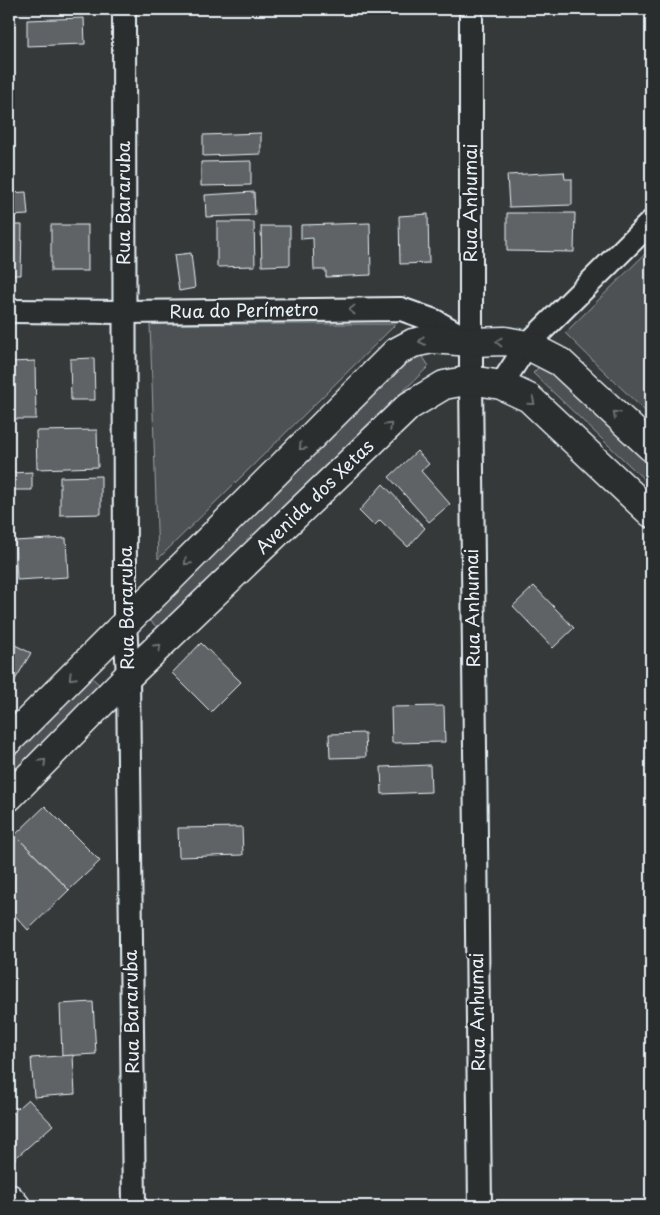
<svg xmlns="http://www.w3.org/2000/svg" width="660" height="1215" viewBox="0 0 660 1215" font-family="'Playpen Sans',sans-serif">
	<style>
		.green { fill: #4d5152; stroke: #9aa1a5 }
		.building { fill: #5f6365; stroke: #e8f1f8 }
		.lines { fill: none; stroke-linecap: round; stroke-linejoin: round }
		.minor-casing { stroke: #e8f1f8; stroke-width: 26 }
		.tertiary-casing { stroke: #e8f1f8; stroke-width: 31 }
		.minor { stroke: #2a2d2e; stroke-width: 22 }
		.tertiary { stroke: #2a2d2e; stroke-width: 28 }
		.oneway { stroke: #6c7275 }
		.labels { text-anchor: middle; stroke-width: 5; stroke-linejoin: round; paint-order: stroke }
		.street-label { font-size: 18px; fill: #e8f1f8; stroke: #2a2d2e }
	</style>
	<rect width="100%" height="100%" fill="#35393a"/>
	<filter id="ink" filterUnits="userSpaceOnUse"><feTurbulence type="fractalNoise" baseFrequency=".02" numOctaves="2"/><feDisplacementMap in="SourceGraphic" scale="10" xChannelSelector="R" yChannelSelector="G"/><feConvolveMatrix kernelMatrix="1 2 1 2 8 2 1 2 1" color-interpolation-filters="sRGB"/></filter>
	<g filter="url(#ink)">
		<g class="green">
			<polygon points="651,248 651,417 565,333"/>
			<polygon points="150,324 396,324 158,559"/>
			<polygon points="419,351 429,366 159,629 146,617"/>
			<polygon points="547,359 651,459 651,486 533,373"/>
			<polygon points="89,675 102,687 9,780 9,756"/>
		</g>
		<g class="building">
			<polygon points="84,18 85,44 27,46 27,20"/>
			<polygon points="261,133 261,154 203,156 203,135"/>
			<polygon points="251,161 251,185 201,186 201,162"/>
			<polygon points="564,172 565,179 572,179 572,205 509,207 507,175"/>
			<polygon points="26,192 28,215 9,216 9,193"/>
			<polygon points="254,192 255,215 206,217 205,195"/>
			<polygon points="507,213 575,213 574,252 507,251"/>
			<polygon points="428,214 429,263 400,264 399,216"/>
			<polygon points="217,222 254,222 255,266 217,267"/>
			<polygon points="370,223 371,275 326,277 326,270 314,270 313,238 301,239 301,225"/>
			<polygon points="9,225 22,225 21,275 9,275"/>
			<rect x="51" y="225" width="37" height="46"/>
			<polygon points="261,226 290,226 290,265 262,266"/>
			<polygon points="191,253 195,288 179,291 174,255"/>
			<polygon points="94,358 95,400 71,400 70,359"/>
			<polygon points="35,361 36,419 9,419 9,362"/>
			<polygon points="97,430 98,467 37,469 36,431"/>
			<polygon points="417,451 429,464 421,471 450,504 429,522 389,477"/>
			<polygon points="32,472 32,490 9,490 9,473"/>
			<polygon points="101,476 101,514 60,515 60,477"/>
			<polygon points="383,484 425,528 408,547 380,520 374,526 359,511"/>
			<polygon points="66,538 68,577 17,580 15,541"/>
			<polygon points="534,586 574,628 553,648 513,606"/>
			<polygon points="9,642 31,653 9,690"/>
			<polygon points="201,643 241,682 211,712 172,673"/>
			<polygon points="444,706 445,742 392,743 391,707"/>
			<polygon points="365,733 366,757 330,758 329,734"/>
			<polygon points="430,765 431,792 382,794 381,767"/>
			<polygon points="45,806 100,861 69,890 15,835"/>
			<polygon points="242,827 243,855 179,857 178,828"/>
			<polygon points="15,835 69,890 28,930 9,909 9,842"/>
			<polygon points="93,1002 96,1054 62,1056 60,1004"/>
			<polygon points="73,1055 75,1094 34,1097 31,1058"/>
			<polygon points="28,1099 53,1125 11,1162 9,1159 9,1116"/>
		</g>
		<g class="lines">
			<g class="minor-casing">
				<g id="minor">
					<polyline points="124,9 125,623 128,676 134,1206"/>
					<polyline points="471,9 471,380 480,1206"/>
					<polyline points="9,311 124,312 401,309 435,321 470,341"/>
					<polyline points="501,385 527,345 651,222"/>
				</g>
			</g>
			<g class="tertiary-casing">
				<g id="tertiary">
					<polyline points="9,740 396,352 413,343 432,339 471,342 505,341 527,345 560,362 651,447"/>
					<polyline points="9,797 128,676 409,406 444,385 471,380 501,385 529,398 651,513"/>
					<polyline points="9,1198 16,1206"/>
				</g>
			</g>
			<use href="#minor" class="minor"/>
			<use href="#tertiary" class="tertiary"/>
		</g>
		<defs><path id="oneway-chevron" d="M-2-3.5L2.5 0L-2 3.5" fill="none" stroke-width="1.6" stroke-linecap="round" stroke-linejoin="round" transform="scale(1.25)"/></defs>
		<g class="oneway">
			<use href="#oneway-chevron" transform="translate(352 310) rotate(179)"/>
			<use href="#oneway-chevron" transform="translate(422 341) rotate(169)"/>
			<use href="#oneway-chevron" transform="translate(499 342) rotate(-179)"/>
			<use href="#oneway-chevron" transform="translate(532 402) rotate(39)"/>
			<use href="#oneway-chevron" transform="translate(616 414) rotate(-137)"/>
			<use href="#oneway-chevron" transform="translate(389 426) rotate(-44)"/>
			<use href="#oneway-chevron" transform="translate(302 447) rotate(135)"/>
			<use href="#oneway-chevron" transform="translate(187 562) rotate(135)"/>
			<use href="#oneway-chevron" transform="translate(158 647) rotate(-44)"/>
			<use href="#oneway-chevron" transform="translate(72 677) rotate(135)"/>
			<use href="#oneway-chevron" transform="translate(43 762) rotate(-45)"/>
		</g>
	</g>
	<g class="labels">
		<g class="street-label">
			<text transform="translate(124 203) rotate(-90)" y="6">Rua Bararuba</text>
			<text transform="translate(471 203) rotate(-90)" y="6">Rua Anhumai</text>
			<text transform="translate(244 311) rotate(-1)" y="6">Rua do Perímetro</text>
			<text transform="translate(315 497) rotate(-44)" y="6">Avenida dos Xetas</text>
			<text transform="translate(127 608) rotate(-91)" y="6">Rua Bararuba</text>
			<text transform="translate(473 608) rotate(-91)" y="6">Rua Anhumai</text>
			<text transform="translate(132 1012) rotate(-91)" y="6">Rua Bararuba</text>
			<text transform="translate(478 1012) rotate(-91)" y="6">Rua Anhumai</text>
		</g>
	</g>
	<rect width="660" height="1215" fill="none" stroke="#2a2d2e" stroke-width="30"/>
	<rect x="15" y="15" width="630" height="1185" fill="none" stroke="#e8f1f8" stroke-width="2" filter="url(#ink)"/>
</svg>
